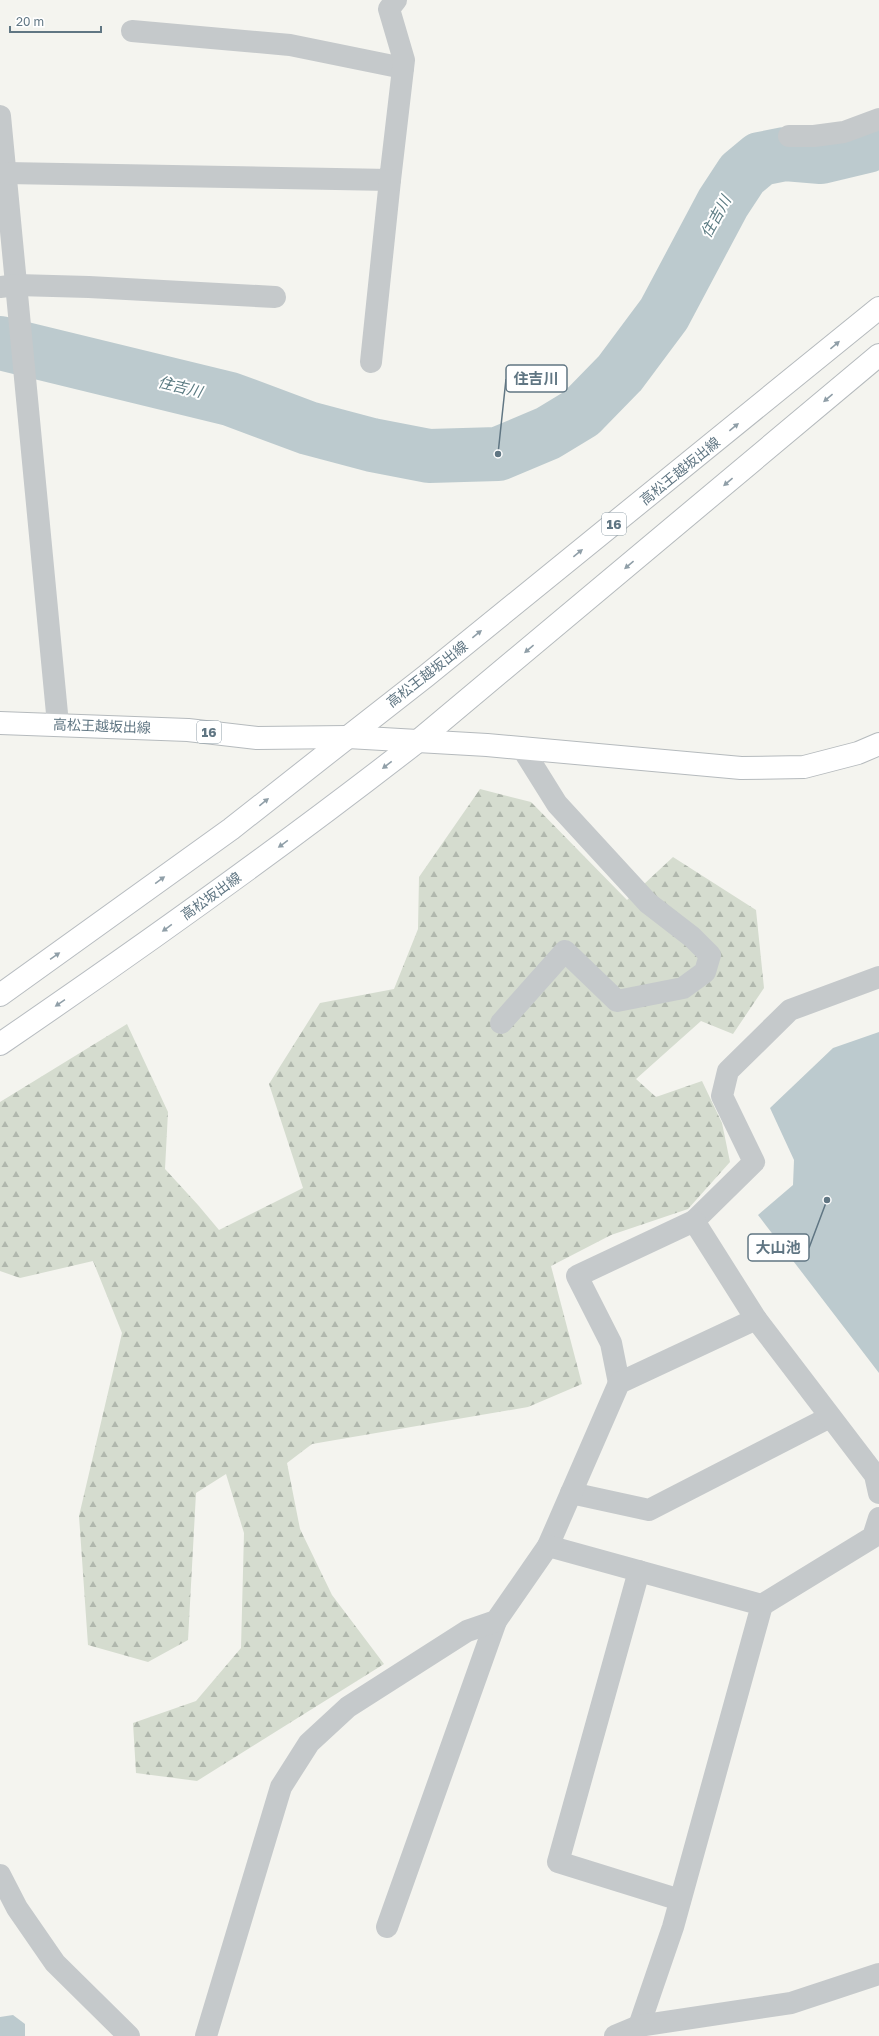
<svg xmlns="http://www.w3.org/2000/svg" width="879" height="2036" viewBox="0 0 879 2036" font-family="'Golos Text','Noto Sans JP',sans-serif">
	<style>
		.forest { fill: url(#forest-firs) }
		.water { fill: #bccace }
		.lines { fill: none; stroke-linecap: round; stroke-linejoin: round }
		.river { stroke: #bccace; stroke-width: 54 }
		.secondary-casing { stroke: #b7bcc0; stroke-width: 24 }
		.primary-casing { stroke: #b5babd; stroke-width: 24 }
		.minor { stroke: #c5c9cb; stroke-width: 22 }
		.secondary { stroke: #fff; stroke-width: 22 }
		.primary { stroke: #fff; stroke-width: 22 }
		.oneway { fill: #909fa8 }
		.labels { text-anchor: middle; stroke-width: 4; stroke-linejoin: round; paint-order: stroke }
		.shield { fill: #fff; stroke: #909fa8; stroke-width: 1 }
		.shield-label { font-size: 13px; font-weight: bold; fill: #607683 }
		.street-label { font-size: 14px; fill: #607683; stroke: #fff }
		.water-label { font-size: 15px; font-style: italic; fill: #5b7b82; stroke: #fff }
		.leader { fill: none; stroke: #607683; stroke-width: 1.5 }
		.callout-dot { fill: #607683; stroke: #fff; stroke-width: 1.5 }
		.callout { fill: #fff; stroke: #607683; stroke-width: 1.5 }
		.callout-label { font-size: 15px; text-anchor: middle; font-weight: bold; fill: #607683 }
	</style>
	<defs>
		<pattern id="forest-firs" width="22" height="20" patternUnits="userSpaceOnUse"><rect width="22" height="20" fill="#d5dccf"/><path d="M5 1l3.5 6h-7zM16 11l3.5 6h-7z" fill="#b0b7ad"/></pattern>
	</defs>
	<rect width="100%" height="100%" fill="#f4f4ef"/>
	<polygon class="forest" points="480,789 531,802 627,900 673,857 756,910 764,988 733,1034 701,1021 636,1079 656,1097 702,1081 722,1123 730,1162 688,1209 611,1235 551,1266 582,1384 528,1407 312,1444 287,1463 300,1529 332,1595 384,1664 197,1781 136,1773 133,1723 196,1701 241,1648 244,1533 226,1474 196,1493 188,1640 148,1662 88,1645 79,1516 122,1333 93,1261 20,1278 0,1271 0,1102 127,1024 168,1112 165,1169 198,1205 219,1230 303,1188 269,1084 320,1003 394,989 418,929 419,877"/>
	<g class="water">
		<polygon points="879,1032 879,1373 758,1215 793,1185 794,1160 770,1108 833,1048"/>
		<polygon points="13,2015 25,2024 25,2036 0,2036 0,2017"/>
	</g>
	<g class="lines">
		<polyline class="river" points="0,343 230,399 308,428 372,445 429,456 498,454 548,433 581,413 620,373 664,314 723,203 742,174 760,159 785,154 821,157 867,146 879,139"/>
		<g class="secondary-casing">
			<g id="secondary">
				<polyline points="0,995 231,829 348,737"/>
				<path d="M 0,1044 C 142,947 282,847 418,741"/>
			</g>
		</g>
		<g class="primary-casing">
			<g id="primary">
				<polyline points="0,723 188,730 257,738 348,737 487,745 741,768 804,767 858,753 879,744"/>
				<polyline points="348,737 426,676 879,308"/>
				<polyline points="418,741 879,355"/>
			</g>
		</g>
		<g class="minor">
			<polyline points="132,31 290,45 403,68"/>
			<polyline points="0,116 58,724"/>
			<polyline points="789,136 814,136 844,132 879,119"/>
			<polyline points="6,173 390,180 404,60 389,9 396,0"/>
			<polyline points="0,287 17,285 89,287 275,297"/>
			<polyline points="371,362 390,180"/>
			<polyline points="501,1023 565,951 617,1001 683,988 705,972 710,955 692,937 648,903 557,804 522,748"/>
			<polyline points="694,1221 754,1162 722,1096 728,1071 790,1010 879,977"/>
			<polyline points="619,1383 611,1343 577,1276 694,1221 756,1319"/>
			<polyline points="571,1493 649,1510 830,1417"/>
			<polyline points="548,1546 619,1383 756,1319 875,1475 879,1493"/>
			<polyline points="639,1571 558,1862 680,1900"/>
			<polyline points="762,1605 873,1537 879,1518"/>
			<polyline points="0,1875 17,1908 55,1963 129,2036"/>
			<polyline points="387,1927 496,1621"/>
			<polyline points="206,2036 281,1787 309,1743 348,1707 467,1631 496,1621 548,1546 762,1605 673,1927 639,2026"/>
			<polyline points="615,2036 639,2026 791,2003 879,1974"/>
		</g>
		<use href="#secondary" class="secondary"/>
		<use href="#primary" class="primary"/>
	</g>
	<defs><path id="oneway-solid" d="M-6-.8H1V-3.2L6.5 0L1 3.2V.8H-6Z"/></defs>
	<g class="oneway">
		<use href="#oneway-solid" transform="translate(835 345) rotate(-40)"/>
		<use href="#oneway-solid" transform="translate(828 398) rotate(140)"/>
		<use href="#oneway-solid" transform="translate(734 427) rotate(-39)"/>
		<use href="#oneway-solid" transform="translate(728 482) rotate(140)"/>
		<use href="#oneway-solid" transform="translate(578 553) rotate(-39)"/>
		<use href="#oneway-solid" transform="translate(629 565) rotate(140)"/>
		<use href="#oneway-solid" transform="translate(477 634) rotate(-39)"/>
		<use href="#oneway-solid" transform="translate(529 649) rotate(140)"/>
		<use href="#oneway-solid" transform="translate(387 765) rotate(142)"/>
		<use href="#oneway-solid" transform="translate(264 802) rotate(-39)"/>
		<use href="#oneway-solid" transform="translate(283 844) rotate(144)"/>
		<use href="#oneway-solid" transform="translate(160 880) rotate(-36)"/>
		<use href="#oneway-solid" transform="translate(167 928) rotate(144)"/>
		<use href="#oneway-solid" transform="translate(55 956) rotate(-35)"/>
		<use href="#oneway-solid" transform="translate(60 1003) rotate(146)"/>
	</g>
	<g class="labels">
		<g class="shield">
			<rect x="602" y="513" width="24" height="22" rx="3"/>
			<rect x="197" y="721" width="24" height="22" rx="3"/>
		</g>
		<g class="shield-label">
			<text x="614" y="529">16</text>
			<text x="209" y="737">16</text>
		</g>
		<g class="street-label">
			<text transform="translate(680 471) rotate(-39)" y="5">高松王越坂出線</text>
			<text transform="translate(427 674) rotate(-38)" y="5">高松王越坂出線</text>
			<text transform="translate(102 726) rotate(2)" y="5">高松王越坂出線</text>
			<text transform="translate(211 896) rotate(-36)" y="5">高松坂出線</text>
		</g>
		<g class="water-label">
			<text transform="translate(716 217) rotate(-61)" y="5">住吉川</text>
			<text transform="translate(180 387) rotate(14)" y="5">住吉川</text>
		</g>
	</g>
	<path class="leader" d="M498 454L506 379M827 1200L809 1248"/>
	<g class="callout-dot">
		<circle cx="498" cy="454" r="4"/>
		<circle cx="827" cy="1200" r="4"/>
	</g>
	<g class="callout">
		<rect x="506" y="365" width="61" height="27" rx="4"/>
		<rect x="748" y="1234" width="61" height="27" rx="4"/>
	</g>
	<g class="callout-label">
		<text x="536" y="384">住吉川</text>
		<text x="778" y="1253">大山池</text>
	</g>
	<path d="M10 26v6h91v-6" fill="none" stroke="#607683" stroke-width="2"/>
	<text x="16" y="26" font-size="12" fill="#607683" stroke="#ffffff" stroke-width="3" paint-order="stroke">20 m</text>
</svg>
